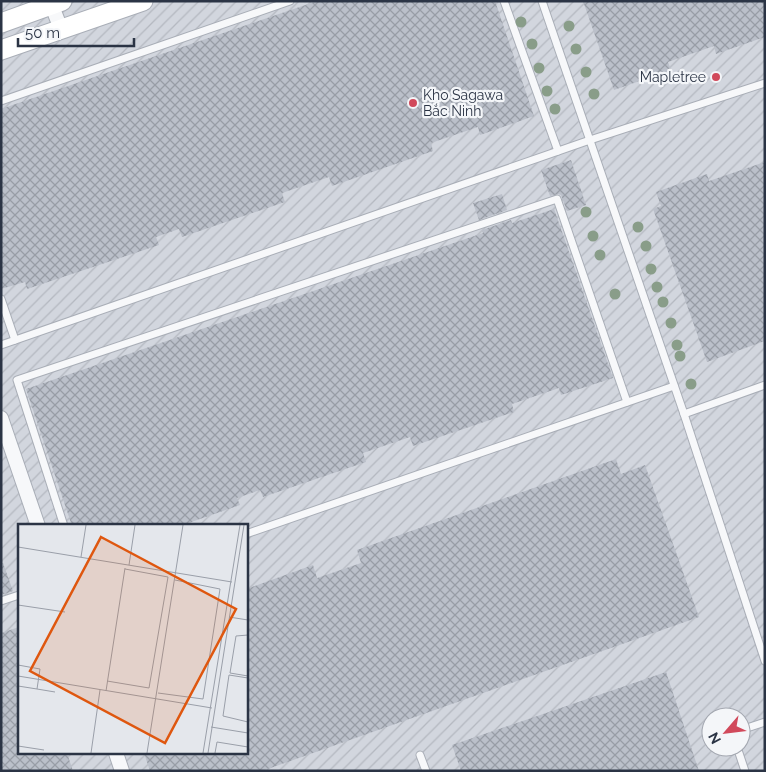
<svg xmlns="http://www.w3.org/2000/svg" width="766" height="772" viewBox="0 0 766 772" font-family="Raleway,sans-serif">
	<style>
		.industrial { fill: url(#industrial-furrows); fill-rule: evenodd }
		.building { fill: url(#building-cross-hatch) }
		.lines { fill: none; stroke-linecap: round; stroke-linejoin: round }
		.lane-casing { stroke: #a9aeb7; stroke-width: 9 }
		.street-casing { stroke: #a9aeb7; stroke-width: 16 }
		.secondary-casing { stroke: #a9aeb7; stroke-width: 21 }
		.lane { stroke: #f7f8fa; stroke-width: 7 }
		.street { stroke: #f7f8fa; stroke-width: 14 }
		.secondary { stroke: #fff; stroke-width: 19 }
		.tree { fill: #899d89 }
		.poi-dot { fill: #d1495b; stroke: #f4f6f9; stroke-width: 2 }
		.labels { text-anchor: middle; stroke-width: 4.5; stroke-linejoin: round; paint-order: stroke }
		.poi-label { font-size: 14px; fill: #2b3445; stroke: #f4f6f9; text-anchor: end }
		.inset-road { fill: none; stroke: #9a9fa9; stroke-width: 1 }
		.view { fill: #df570f; fill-opacity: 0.15; stroke: #df570f; stroke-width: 2.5 }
		.inset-edge { fill: none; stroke: #2b3445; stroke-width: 2.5 }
	</style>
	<defs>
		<pattern id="industrial-furrows" width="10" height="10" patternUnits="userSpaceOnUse" patternTransform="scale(1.25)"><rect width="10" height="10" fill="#d2d6de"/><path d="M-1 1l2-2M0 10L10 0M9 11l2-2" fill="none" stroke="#b4b8c0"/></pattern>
		<pattern id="building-cross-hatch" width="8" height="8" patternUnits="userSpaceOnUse" patternTransform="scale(1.25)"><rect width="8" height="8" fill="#bbc0ca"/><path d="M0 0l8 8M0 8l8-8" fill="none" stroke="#989da6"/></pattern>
	</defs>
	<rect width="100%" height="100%" fill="#e4e7ec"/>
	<path class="industrial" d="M 1,1 L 765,1 L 765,771 L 1,771 ZM 19,526 L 246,526 L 246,753 L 19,753 ZM 711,717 L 741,717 L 741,747 L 711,747 Z"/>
	<g class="building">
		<polygon points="317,1 495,1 534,116 480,135 478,127 431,143 433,151 332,186 329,177 282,193 285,202 182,237 179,229 156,237 159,245 27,289 25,282 1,289 1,109"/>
		<polygon points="583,1 765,1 765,37 716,54 714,46 668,62 671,70 614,90"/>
		<polygon points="571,160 586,205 567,211 561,195 558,194 550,196 541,170"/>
		<polygon points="765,162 765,341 707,362 653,209 661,206 656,192 707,174 709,181"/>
		<polygon points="502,194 507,210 479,220 473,203"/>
		<polygon points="553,206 613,378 561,395 559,388 512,404 514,412 413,446 410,437 363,453 366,462 263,497 260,490 237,498 240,505 180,526 72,526 26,389 483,233 482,230 511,220 512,223 554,209"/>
		<polygon points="616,459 621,474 645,465 699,617 262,771 150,771 144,753 246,753 246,589 313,565 317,578 361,563 357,550"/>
		<polygon points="3,563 13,591 1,595 1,564"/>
		<polygon points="19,627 19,753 67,753 73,771 1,771 1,633"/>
		<polygon points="666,672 699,771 461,771 452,745"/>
	</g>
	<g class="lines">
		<g class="lane-casing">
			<g id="lane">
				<polyline points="504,1 558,151"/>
				<polyline points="542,1 684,414 765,661"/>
				<polyline points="1,101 290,1"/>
				<polyline points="1,299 15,340"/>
				<polyline points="1,345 590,140 765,83"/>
				<polyline points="684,414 765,385"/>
				<polyline points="64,526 17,380 557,199 627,402"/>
				<polyline points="246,534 674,386"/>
				<polyline points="1,601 19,595"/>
				<polyline points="741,730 765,722"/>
				<polyline points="737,747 745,771"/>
				<polyline points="420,755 426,771"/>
			</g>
		</g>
		<g class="street-casing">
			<g id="street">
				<polyline points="50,1 61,29"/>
				<polyline points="1,418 38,526"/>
				<polyline points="116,753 122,771"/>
			</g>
		</g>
		<g class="secondary-casing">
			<g id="secondary">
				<polyline points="1,23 62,1"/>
				<polyline points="1,50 143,1"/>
			</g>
		</g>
		<use href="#lane" class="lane"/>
		<use href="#street" class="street"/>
		<use href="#secondary" class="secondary"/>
	</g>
	<g class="tree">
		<circle cx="521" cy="22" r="5.5"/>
		<circle cx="569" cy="26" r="5.5"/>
		<circle cx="532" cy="44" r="5.5"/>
		<circle cx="576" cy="49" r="5.5"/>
		<circle cx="539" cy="68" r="5.5"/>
		<circle cx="586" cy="72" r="5.5"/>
		<circle cx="547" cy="91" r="5.5"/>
		<circle cx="594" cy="94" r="5.5"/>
		<circle cx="555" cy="109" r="5.5"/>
		<circle cx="586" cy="212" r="5.5"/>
		<circle cx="638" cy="227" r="5.5"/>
		<circle cx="593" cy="236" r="5.5"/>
		<circle cx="646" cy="246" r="5.5"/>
		<circle cx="600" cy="255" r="5.5"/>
		<circle cx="651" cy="269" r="5.5"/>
		<circle cx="657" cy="287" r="5.5"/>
		<circle cx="615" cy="294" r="5.5"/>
		<circle cx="663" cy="302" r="5.5"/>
		<circle cx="671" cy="323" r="5.5"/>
		<circle cx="677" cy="345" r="5.5"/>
		<circle cx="680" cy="356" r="5.5"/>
		<circle cx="691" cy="384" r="5.5"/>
	</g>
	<g class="poi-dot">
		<circle cx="716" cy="77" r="5"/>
		<circle cx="413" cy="103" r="5"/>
	</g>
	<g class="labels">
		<g class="poi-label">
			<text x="706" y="82">Mapletree</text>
			<text x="423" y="100" text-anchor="start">Kho Sagawa<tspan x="423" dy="16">Bắc Ninh</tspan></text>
		</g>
	</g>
	<g transform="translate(18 524)">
		<rect width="230" height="230" fill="#e4e7ec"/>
		<path class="inset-road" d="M 0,23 L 214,58M 63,33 L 68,1M 111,41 L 117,1M 0,81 L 47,88M 211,93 L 230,96M 230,111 L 218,112 L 212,149 L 230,152M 0,141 L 22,145 L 19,165 L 0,162M 0,152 L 194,184M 230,154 L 211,151 L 205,192 L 230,198M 89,157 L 131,164 L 150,53 L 107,45M 19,165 L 37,168M 88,167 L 107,44M 140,169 L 185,175 L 202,65 L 157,56M 193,203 L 230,209M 0,222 L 26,226M 73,229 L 82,166M 129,229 L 165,1M 185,229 L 222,1M 190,229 L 226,1M 197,229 L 199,218 L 230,223"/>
		<path class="view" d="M 83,13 L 218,85 L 147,219 L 12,147 Z"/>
		<rect width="230" height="230" class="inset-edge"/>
	</g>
	<rect width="766" height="772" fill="none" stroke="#2b3445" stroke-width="5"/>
	<g transform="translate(726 732) rotate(242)"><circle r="24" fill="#f4f6f9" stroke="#a4a8b1"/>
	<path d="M0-4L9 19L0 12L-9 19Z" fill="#d1495b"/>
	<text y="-8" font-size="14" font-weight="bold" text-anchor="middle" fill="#2b3445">N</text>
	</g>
	<path d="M18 38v8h116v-8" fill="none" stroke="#2b3445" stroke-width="2.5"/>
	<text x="25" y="38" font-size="15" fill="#2b3445" stroke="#f4f6f9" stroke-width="4" paint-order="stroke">50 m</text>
</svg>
